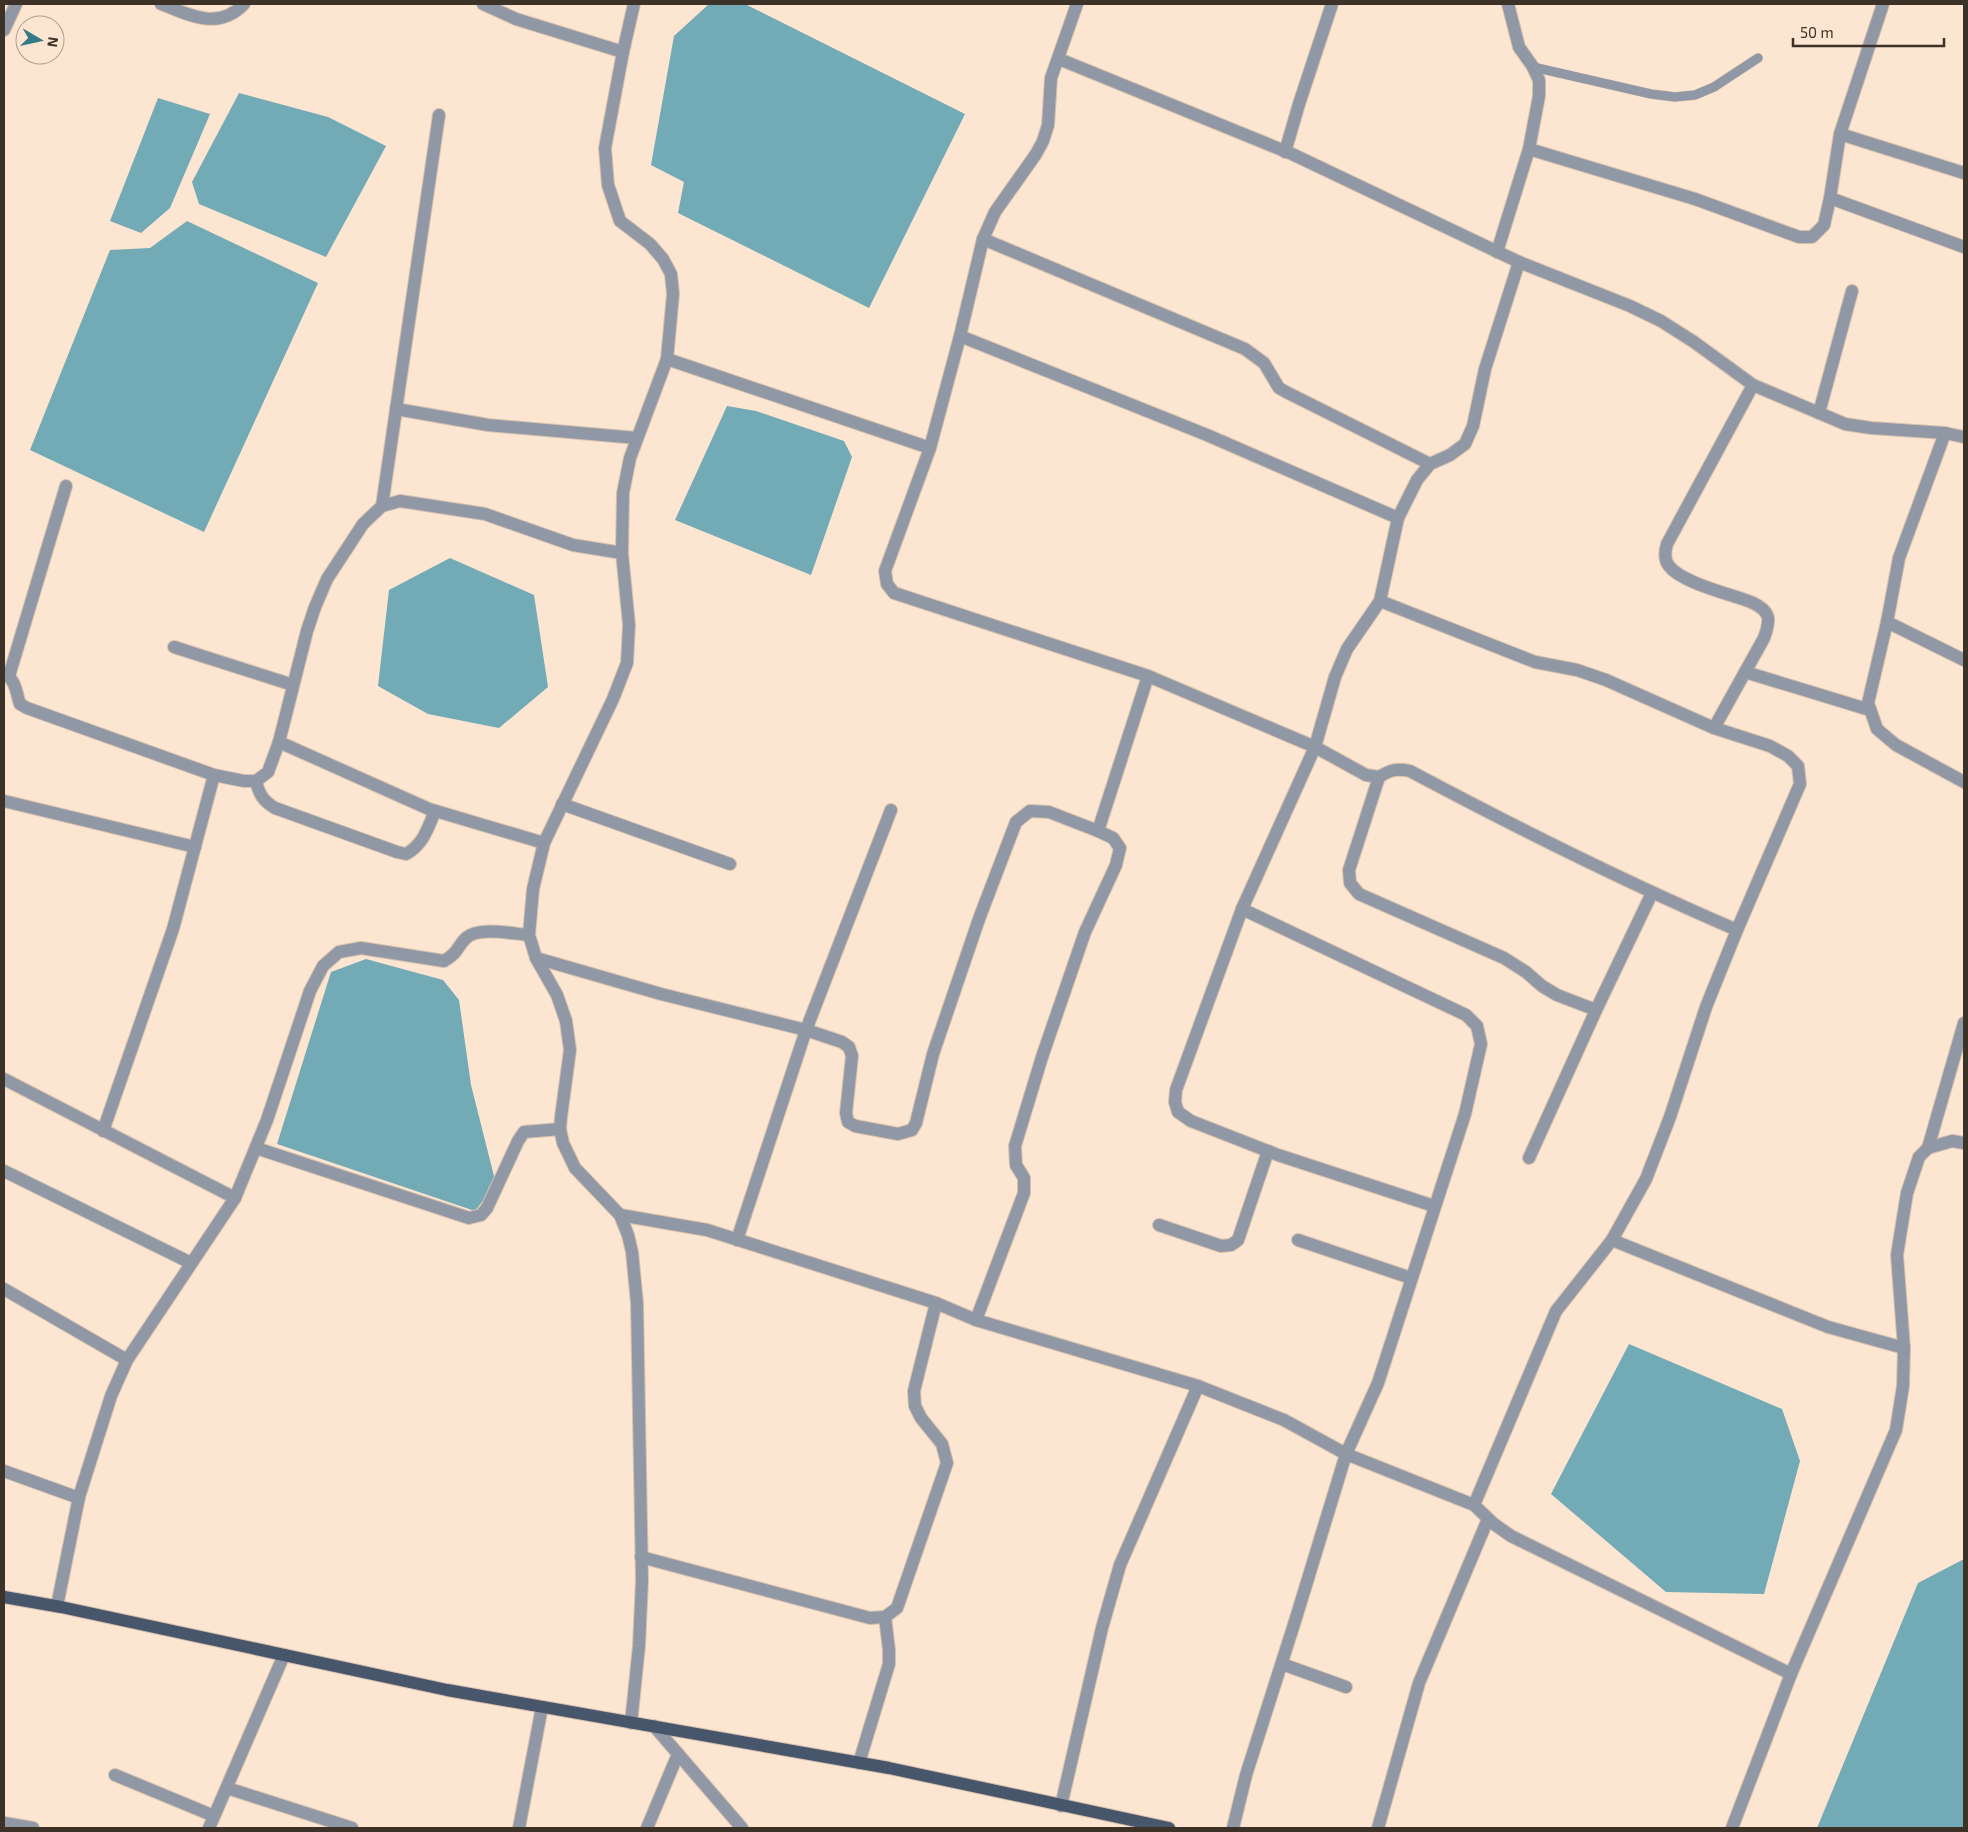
<svg xmlns="http://www.w3.org/2000/svg" width="1968" height="1832" viewBox="0 0 1968 1832" font-family="'Exo 2',sans-serif">
	<style>
		.water { fill: #72aab6 }
		.lines { fill: none; stroke-linecap: round; stroke-linejoin: round }
		.service-casing { stroke: #d6c1af; stroke-width: 10 }
		.minor-casing { stroke: #d6c1af; stroke-width: 14 }
		.primary-casing { stroke: #d6c1af; stroke-width: 14 }
		.service { stroke: #9098a5; stroke-width: 9 }
		.minor { stroke: #9098a5; stroke-width: 12 }
		.primary { stroke: #48566b; stroke-width: 12 }
	</style>
	<rect width="100%" height="100%" fill="#fce5d1"/>
	<g class="water">
		<polygon points="709,4 745,4 965,114 869,308 678,213 684,182 651,165 674,36"/>
		<polygon points="239,93 328,117 386,146 326,257 199,204 192,182"/>
		<polygon points="158,98 210,114 170,208 141,233 110,221"/>
		<polygon points="187,221 318,283 204,532 30,450 110,250 150,248"/>
		<polygon points="727,406 756,411 844,441 852,457 811,575 675,520"/>
		<polygon points="450,558 534,595 548,687 499,728 428,714 378,686 389,590"/>
		<polygon points="366,959 443,980 459,1000 471,1085 496,1184 475,1211 277,1144 331,972"/>
		<polygon points="1629,1344 1782,1409 1800,1461 1764,1594 1666,1592 1551,1494"/>
		<polygon points="1964,1559 1964,1828 1817,1828 1918,1583"/>
	</g>
	<g class="lines">
		<g class="service-casing">
			<polyline id="service" points="1533,67 1651,94 1675,97 1695,95 1714,87 1758,58"/>
		</g>
		<g class="minor-casing">
			<g id="minor">
				<path d="M 161,4 C 190,15 218,31 244,4"/>
				<polyline points="483,4 516,19 623,52"/>
				<path d="M 1077,4 L 1051,78 L 1048,125 L 1043,141 L 1036,154 L 995,212 L 983,239 L 960,336 L 930,448 L 885,571 L 887,584 L 894,593 L 1148,676 L 1315,747 L 1366,775 L 1379,777 C 1390,770 1397,768 1410,771 C 1517,828 1625,882 1737,930"/>
				<polyline points="4,30 16,4"/>
				<polyline points="1059,59 1292,154 1519,262 1630,306 1661,321 1694,342 1753,385 1845,424 1871,428 1945,433 1964,437"/>
				<polyline points="1840,134 1964,173"/>
				<polyline points="1529,149 1695,199 1799,237 1812,237 1824,225 1830,198 1840,134 1883,4"/>
				<polyline points="1285,152 1299,104 1332,4"/>
				<polyline points="1830,198 1964,247"/>
				<polyline points="983,239 1245,349 1264,363 1279,388 1288,393 1430,464"/>
				<polyline points="1497,252 1529,149 1539,96 1539,80 1533,67 1519,47 1508,4"/>
				<polyline points="960,336 1207,435 1398,518"/>
				<polyline points="667,359 930,448"/>
				<polyline points="396,409 488,425 637,438"/>
				<polyline points="1819,413 1852,291"/>
				<polyline points="1945,433 1899,558 1887,622 1868,703 1877,729 1896,745 1964,782"/>
				<polyline points="382,506 439,115"/>
				<polyline points="1380,601 1535,662 1577,670 1606,680 1714,728 1770,746 1788,756 1798,766 1800,784 1737,930 1706,1007 1670,1117 1646,1179 1612,1240 1556,1311 1474,1505"/>
				<polyline points="1887,622 1964,660"/>
				<polyline points="174,647 293,685"/>
				<polyline points="1745,672 1870,710"/>
				<path d="M 4,674 C 16,679 16,693 20,704 L 27,708 L 214,775 L 244,781 L 256,781 L 268,772 L 279,742 L 307,631 L 315,607 L 327,579 L 363,524 L 382,506 L 400,501 L 485,514 L 573,545 L 622,553"/>
				<polyline points="9,676 66,486"/>
				<path d="M 1714,728 L 1764,638 C 1771,619 1771,611 1751,602 C 1730,594 1682,583 1669,566 C 1664,560 1665,551 1667,544 L 1753,385"/>
				<polyline points="279,742 429,809 544,843"/>
				<polyline points="1379,777 1349,870 1350,883 1359,894 1504,958 1526,972 1542,986 1557,995 1596,1010"/>
				<path d="M 256,781 C 259,794 263,801 275,808 L 397,852 L 406,854 C 423,845 428,828 435,811"/>
				<polyline points="4,801 195,847"/>
				<polyline points="562,804 730,864"/>
				<polyline points="1098,831 1148,676"/>
				<polyline points="536,958 661,994 806,1030 842,1042 849,1047 852,1056 846,1113 848,1122 855,1126 898,1134 912,1130 916,1123 933,1054 979,919 1016,822 1030,811 1049,812 1098,831 1113,838 1120,848 1116,865 1085,932 1042,1057 1015,1146 1016,1165 1024,1178 1024,1193 976,1320"/>
				<polyline points="4,1079 235,1198"/>
				<polyline points="103,1131 173,929 214,775"/>
				<polyline points="256,1148 469,1218 481,1215 487,1208 518,1141 524,1132 560,1129"/>
				<polyline points="1928,1148 1964,1023"/>
				<polyline points="1529,1158 1597,1008 1652,893"/>
				<polyline points="4,1171 191,1263"/>
				<polyline points="1434,1206 1278,1155 1191,1121 1178,1112 1175,1102 1176,1090 1242,909 1315,747 1335,677 1347,649 1380,601 1398,518 1417,480 1430,464 1450,455 1465,444 1473,426 1485,369 1519,262"/>
				<polyline points="620,1215 707,1230 936,1303 976,1320 1198,1386 1284,1420 1346,1454 1474,1505 1494,1524 1511,1536 1791,1674"/>
				<polyline points="1159,1225 1221,1246 1231,1245 1238,1240 1268,1151"/>
				<polyline points="737,1240 806,1030 891,810"/>
				<polyline points="1298,1240 1411,1278"/>
				<polyline points="1612,1240 1828,1327 1904,1348"/>
				<polyline points="4,1289 127,1360"/>
				<polyline points="4,1471 79,1498"/>
				<polyline points="641,1557 870,1618 885,1617 897,1608 947,1463 942,1444 921,1418 915,1406 914,1391 936,1303"/>
				<path d="M 57,1606 L 79,1497 L 111,1396 L 127,1360 L 235,1198 L 267,1120 L 310,991 L 323,966 L 339,952 L 361,948 L 444,961 C 459,952 456,948 466,938 C 479,926 513,934 529,935"/>
				<polyline points="1282,1664 1346,1687"/>
				<polyline points="631,1723 639,1646 642,1580 637,1303 632,1252 628,1235 620,1215 575,1168 563,1143 560,1129 561,1117 570,1050 566,1021 557,995 536,958 529,935 533,889 544,843 613,699 627,663 629,625 622,553 623,493 630,458 667,359 673,294 671,274 663,259 650,244 620,221 608,185 605,148 623,52 634,4"/>
				<polyline points="654,1726 742,1828"/>
				<polyline points="859,1763 889,1664 889,1650 885,1617"/>
				<polyline points="115,1775 214,1816"/>
				<polyline points="227,1788 352,1828"/>
				<polyline points="1061,1806 1102,1628 1120,1565 1198,1386"/>
				<polyline points="4,1823 33,1828"/>
				<polyline points="209,1828 284,1655"/>
				<polyline points="519,1828 542,1707"/>
				<polyline points="647,1828 678,1754"/>
				<polyline points="1233,1828 1246,1775 1296,1618 1346,1454 1378,1383 1465,1114 1481,1044 1477,1026 1466,1015 1242,909"/>
				<polyline points="1378,1828 1419,1683 1488,1519"/>
				<polyline points="1732,1828 1791,1674 1896,1430 1903,1386 1904,1348 1897,1255 1907,1193 1919,1157 1928,1148 1952,1141 1964,1143"/>
			</g>
		</g>
		<g class="primary-casing">
			<polyline id="primary" points="4,1597 61,1607 447,1690 889,1768 1169,1828"/>
		</g>
		<use href="#service" class="service"/>
		<use href="#minor" class="minor"/>
		<use href="#primary" class="primary"/>
	</g>
	<rect width="1968" height="1832" fill="none" stroke="#3d3228" stroke-width="10"/>
	<g transform="translate(40 40) rotate(99)"><circle r="24" fill="#fce5d1" stroke="#b09d8d"/>
	<path d="M0-4L9 19L0 12L-9 19Z" fill="#357a87"/>
	<text y="-8" font-size="14" font-weight="bold" text-anchor="middle" fill="#3d3228">N</text>
	</g>
	<path d="M1793 38v8h151v-8" fill="none" stroke="#3d3228" stroke-width="2.5"/>
	<text x="1800" y="38" font-size="15" fill="#3d3228" stroke="#fce5d1" stroke-width="4" paint-order="stroke">50 m</text>
</svg>
